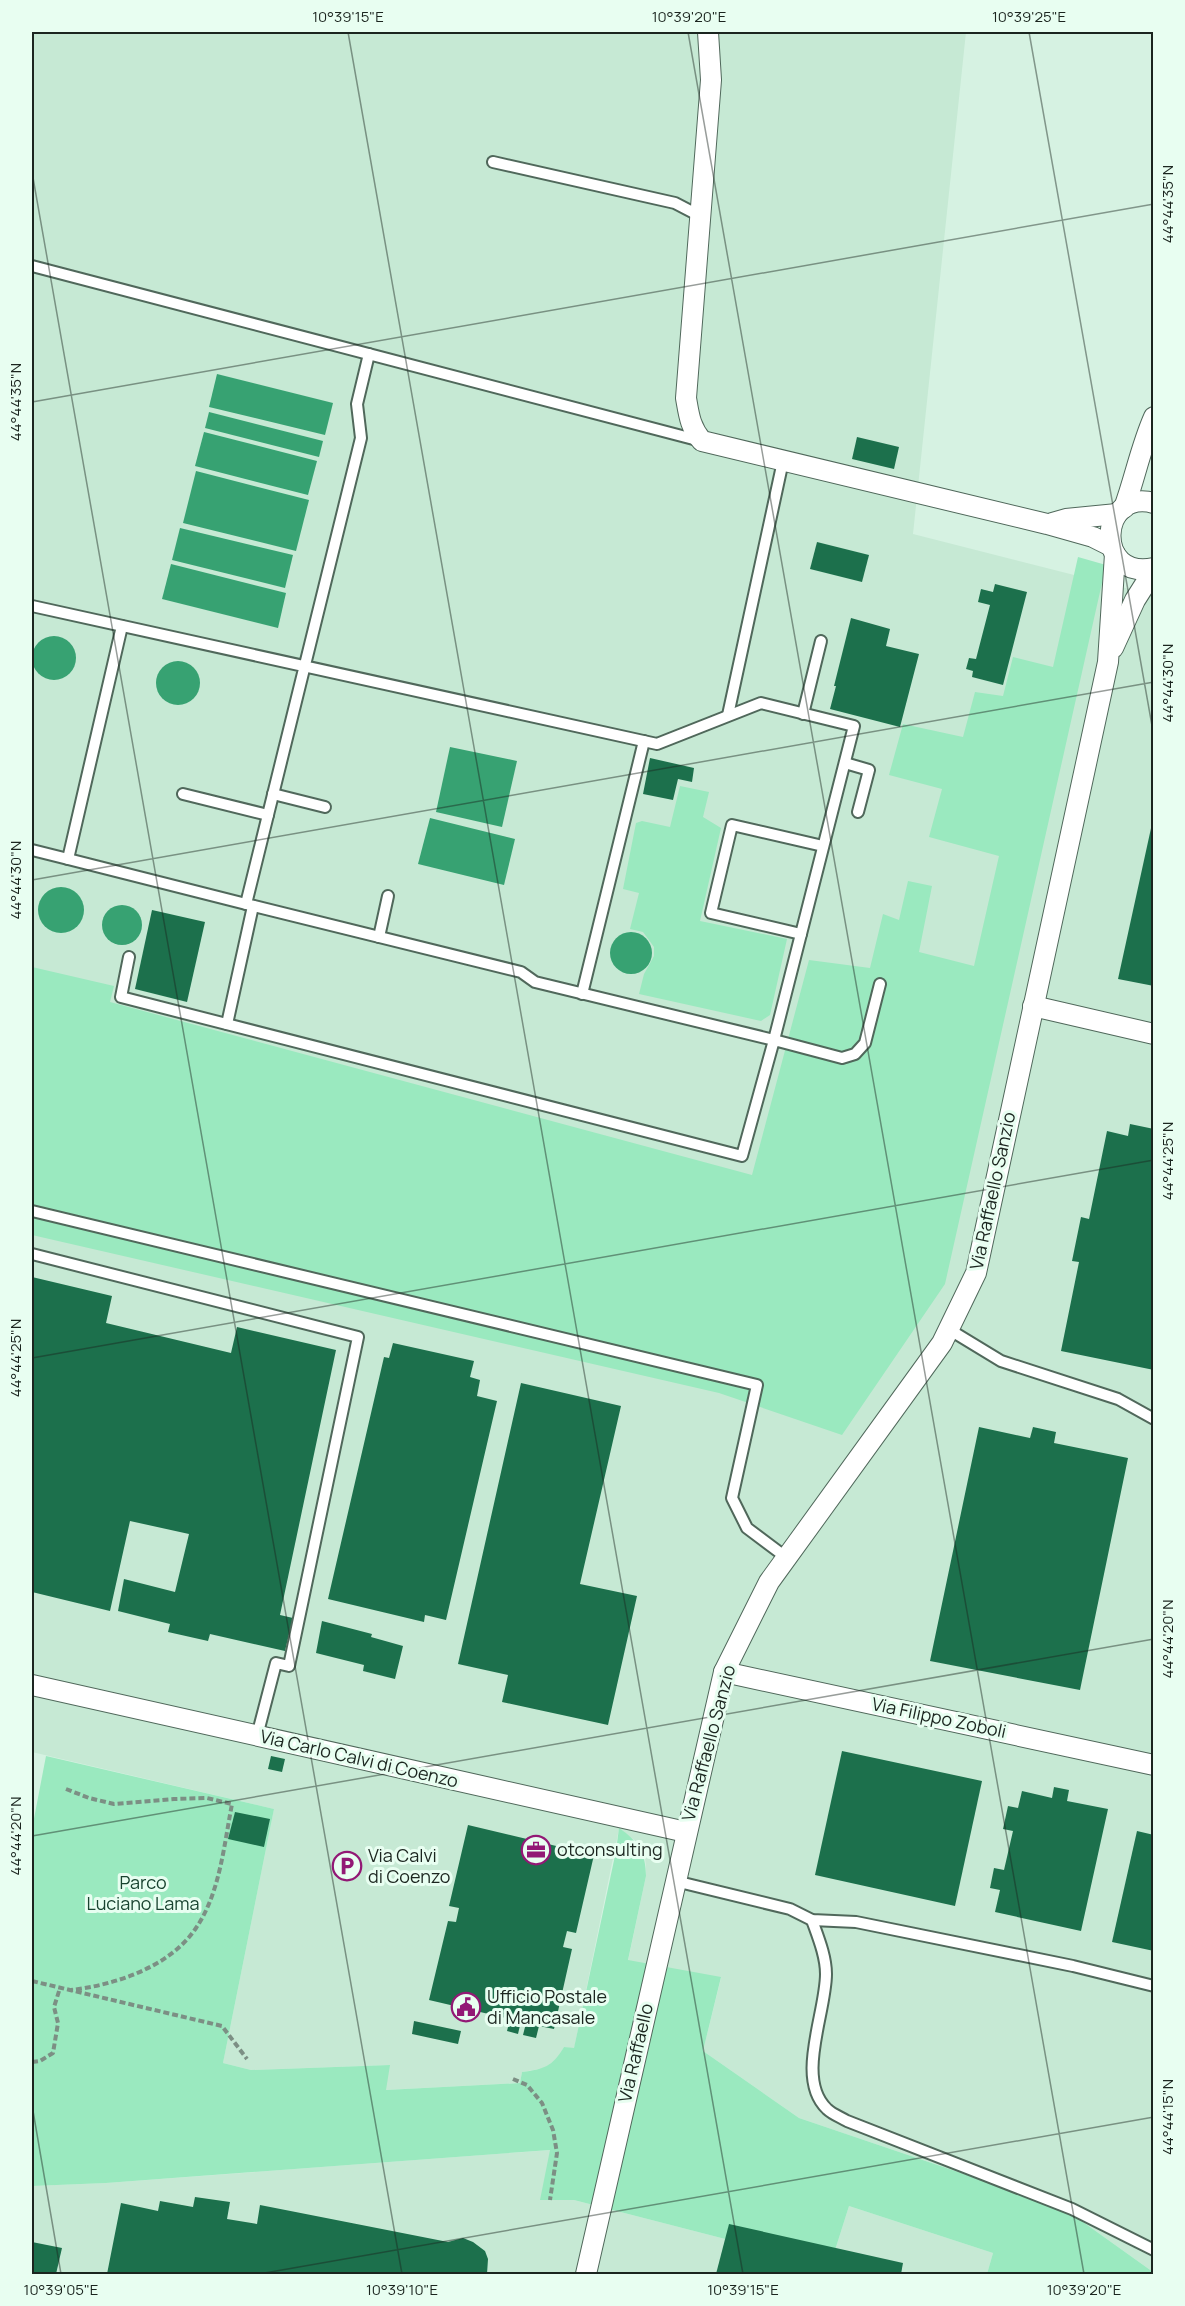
<svg xmlns="http://www.w3.org/2000/svg" width="1185" height="2306" viewBox="0 0 1185 2306" font-family="Manrope,sans-serif">
	<style>
		.built { fill: #c6e9d4 }
		.green { fill: #9ae9bf }
		.water { fill: #37a272 }
		.building { fill: #1c704c }
		.lines { fill: none; stroke-linecap: round; stroke-linejoin: round }
		.service-casing { stroke: #50685b; stroke-width: 14 }
		.minor-casing { stroke: #50685b; stroke-width: 22 }
		.path { stroke: #7c8f84; stroke-width: 4; stroke-dasharray: 6 3; stroke-linecap: butt }
		.service { stroke: #fff; stroke-width: 10 }
		.minor { stroke: #fff; stroke-width: 20 }
		.ticks { fill: none; stroke: #1b251f; stroke-width: 1.5; stroke-opacity: 0.45 }
		.labels { text-anchor: middle; stroke-width: 6; stroke-linejoin: round; paint-order: stroke }
		.street-label { font-size: 18px; fill: #1b251f; stroke: #e8fef1 }
		.poi-label { font-size: 18px; fill: #1b251f; stroke: #e8fef1; text-anchor: start }
		.park-label { font-size: 18px; fill: #194430; stroke: #e8fef1 }
		.neatline { fill: none; stroke: #1b251f; stroke-width: 2 }
		.ticks-label { font-size: 15px; text-anchor: middle; fill: #1b251f }
	</style>
	<rect width="100%" height="100%" fill="#d6f2e2"/>
	<g class="built">
		<polygon points="32,32 966,32 913,534 1153,595 1153,2272 1076,2217 1017,2192 799,2118 703,2051 721,1978 628,1961 646,1876 646,1867 645,1858 637,1842 619,1829 574,2049 564,2047 558,2057 546,2068 522,2072 520,2083 385,2090 389,2065 251,2070 223,2063 274,1809 32,1752"/>
		<polygon points="551,2150 541,2200 574,2200 830,2266 849,2206 993,2253 987,2274 32,2274 32,2186 106,2183"/>
	</g>
	<g class="green">
		<polygon points="1078,557 1106,565 945,1284 842,1435 719,1393 32,1235 32,967 114,986 110,1002 752,1175 809,960 870,968 883,914 899,920 908,881 932,886 919,952 974,966 999,856 929,837 942,789 889,775 903,724 963,737 975,692 1003,696 1013,657 1053,667"/>
		<polygon points="680,786 709,792 703,817 721,828 700,921 787,939 770,1015 761,1021 639,994 644,974 654,956 654,947 643,932 630,929 639,893 623,889 636,823 642,821 670,827"/>
		<path d="M 46,1756 L 274,1809 L 223,2063 L 251,2070 L 390,2065 L 386,2090 L 520,2083 L 522,2072 C 544,2069 552,2067 564,2047 L 574,2048 L 616,1851 L 619,1828 C 638,1841 646,1853 646,1876 L 628,1960 L 721,1977 L 703,2051 L 799,2118 L 1017,2192 L 1076,2217 L 1153,2272 L 1153,2274 L 987,2274 L 993,2253 L 849,2206 L 830,2266 L 574,2200 L 540,2200 L 550,2150 L 106,2183 L 32,2186 L 32,1829 Z"/>
	</g>
	<g class="water">
		<polygon points="217,374 333,403 325,435 209,407"/>
		<polygon points="209,412 323,441 319,457 205,428"/>
		<polygon points="204,432 317,461 308,495 195,466"/>
		<polygon points="196,471 309,500 296,551 183,523"/>
		<polygon points="180,528 293,555 285,588 172,560"/>
		<polygon points="171,564 286,593 278,628 162,599"/>
		<circle cx="54" cy="658" r="22"/>
		<circle cx="178" cy="683" r="22"/>
		<polygon points="450,747 517,761 502,827 436,812"/>
		<polygon points="430,818 515,839 504,885 418,864"/>
		<circle cx="61" cy="910" r="23"/>
		<circle cx="122" cy="925" r="20"/>
		<circle cx="631" cy="953" r="21"/>
	</g>
	<g class="building">
		<polygon points="857,437 899,447 894,469 852,459"/>
		<polygon points="817,542 869,555 862,582 810,569"/>
		<polygon points="995,584 1027,592 1003,685 972,677 973,671 966,669 969,658 976,659 990,605 978,602 981,589 993,592"/>
		<polygon points="851,618 890,629 886,646 919,654 900,727 830,709 836,686 834,686"/>
		<polygon points="650,758 694,768 692,782 678,779 673,800 643,794"/>
		<polygon points="1153,819 1154,819 1154,986 1118,979"/>
		<polygon points="152,910 205,922 187,1002 135,989"/>
		<polygon points="1130,1124 1154,1129 1154,1370 1061,1351 1079,1262 1072,1261 1081,1217 1089,1219 1107,1131 1128,1136"/>
		<polygon points="32,1277 112,1296 106,1323 231,1353 237,1327 336,1350 280,1615 293,1618 285,1651 210,1634 208,1641 168,1632 170,1624 118,1611 124,1579 175,1592 189,1534 130,1521 110,1611 32,1592"/>
		<polygon points="393,1343 474,1361 470,1377 480,1380 477,1396 497,1401 446,1620 425,1615 424,1622 328,1599 384,1357 389,1358"/>
		<polygon points="521,1383 621,1406 580,1584 637,1596 608,1725 502,1702 508,1675 458,1664"/>
		<polygon points="979,1427 1030,1438 1033,1427 1056,1432 1054,1443 1128,1458 1080,1690 930,1661"/>
		<polygon points="322,1621 372,1634 371,1637 403,1646 395,1679 363,1671 364,1665 316,1653"/>
		<polygon points="842,1751 982,1781 955,1906 815,1875"/>
		<polygon points="271,1756 285,1759 282,1772 268,1769"/>
		<polygon points="1054,1787 1069,1790 1067,1801 1108,1809 1081,1931 995,1912 1000,1890 990,1888 994,1868 1004,1870 1013,1831 1003,1829 1008,1806 1018,1808 1022,1791 1052,1798"/>
		<polygon points="235,1812 270,1819 264,1847 228,1839"/>
		<polygon points="468,1825 594,1855 576,1933 567,1931 563,1947 572,1949 554,2029 539,2026 536,2038 523,2035 526,2023 521,2021 518,2034 507,2031 510,2019 429,2000 448,1921 456,1922 459,1908 449,1906"/>
		<polygon points="1137,1831 1154,1835 1154,1951 1112,1942"/>
		<polygon points="414,2021 461,2031 458,2044 412,2034"/>
		<polygon points="195,2197 230,2202 227,2219 257,2224 260,2205 448,2242 463,2238 473,2242 485,2251 488,2259 487,2274 107,2274 121,2203 158,2211 160,2201 193,2207"/>
		<polygon points="729,2224 903,2263 901,2274 716,2274"/>
		<polygon points="32,2242 62,2248 56,2274 32,2274"/>
	</g>
	<g class="lines">
		<g class="service-casing">
			<g id="service">
				<polyline points="493,162 675,203 700,216"/>
				<polyline points="32,266 701,441"/>
				<polyline points="32,606 657,744 761,703 854,726 774,1040 535,982 521,972 246,904 361,438 357,404 369,354"/>
				<polyline points="122,626 68,859 246,904"/>
				<polyline points="803,714 821,641"/>
				<polyline points="728,715 783,461"/>
				<polyline points="845,763 869,770 858,812"/>
				<polyline points="183,794 268,815"/>
				<polyline points="273,794 325,807"/>
				<polyline points="32,850 68,859"/>
				<polyline points="801,934 711,913 732,825 823,846"/>
				<polyline points="379,937 388,896"/>
				<polyline points="129,957 121,997 742,1156 774,1040 842,1058 855,1054 865,1043 880,984"/>
				<polyline points="582,994 644,741"/>
				<polyline points="227,1024 253,906"/>
				<polyline points="32,1211 757,1385 732,1498 747,1528 787,1558"/>
				<polyline points="32,1254 358,1337 289,1666 276,1663 257,1736"/>
				<polyline points="950,1330 1001,1361 1118,1399 1154,1419"/>
				<polyline points="675,1881 790,1909 812,1920 856,1922 1073,1966 1154,1986"/>
				<path d="M 812,1920 C 818,1937 826,1956 826,1974 C 826,2013 795,2079 827,2109 C 832,2114 840,2117 847,2121 L 1072,2209 L 1154,2250"/>
			</g>
		</g>
		<g class="minor-casing">
			<g id="minor">
				<path d="M 708,32 L 711,80 L 686,398 C 689,415 690,427 702,441 L 1047,524 L 1093,537 L 1111,546"/>
				<path d="M 1154,503 C 1098,488 1094,581 1154,568"/>
				<path d="M 1124,508 C 1135,478 1141,446 1154,417"/>
				<polyline points="1052,523 1066,519 1117,514"/>
				<polyline points="1113,648 1135,600 1154,570"/>
				<polyline points="1033,1006 1154,1034"/>
				<polyline points="724,1672 1154,1765"/>
				<polyline points="32,1685 686,1832"/>
				<polyline points="586,2274 724,1672 769,1582 942,1343 976,1273 1108,662 1115,554"/>
			</g>
		</g>
		<g class="path">
			<path d="M 66,1789 L 89,1798 L 114,1804 L 174,1799 L 207,1798 L 232,1804 C 224,1845 220,1893 196,1928 C 170,1967 115,1985 71,1990"/>
			<polyline points="32,1981 222,2026 247,2059"/>
			<polyline points="32,2062 40,2061 53,2053 58,2023 54,2007 60,1988"/>
			<polyline points="513,2079 527,2085 542,2103 553,2130 557,2153 550,2200"/>
		</g>
		<use href="#service" class="service"/>
		<use href="#minor" class="minor"/>
	</g>
	<path class="ticks" d="M 348,32 L 743,2274M 688,32 L 1084,2274M 1029,32 L 1154,737M 32,172 L 402,2274M 32,402 L 1154,204M 32,880 L 1154,682M 32,1358 L 1154,1160M 32,1836 L 1154,1639M 32,2105 L 61,2274M 259,2274 L 1154,2117"/>
	<defs>
		<g id="office-ring" transform="scale(1.5)"><circle r="9.5" fill="#e8fef1" stroke="#921875" stroke-width="1.5"/><path d="M-6-3h4V-5.5h4V-3h4V5H-6ZM-1-4.5V-3h2v-1.5ZM-6 0V1H6V0Z" fill="#921875"/></g>
		<g id="parking-ring" transform="scale(1.5)"><circle r="9.5" fill="#e8fef1" stroke="#921875" stroke-width="1.5"/><path d="M-3.5-5.5H1a3.5 3.5 0 0 1 0 7H-1V5.5H-3.5ZM-1-3.4V-.6H.8a1.4 1.4 0 0 0 0-2.8Z" fill="#921875"/></g>
		<g id="civic-ring" transform="scale(1.5)"><circle r="9.5" fill="#e8fef1" stroke="#921875" stroke-width="1.5"/><path d="M-.6-6.5H3V-4.5H.6V-3L4-1V1h2V6H-6V1h2V-1L-.6-3ZM-1.2 2.5V6h2.4V2.5Z" fill="#921875"/></g>
	</defs>
	<g fill-rule="evenodd">
		<use href="#office-ring" x="536" y="1850"/>
		<use href="#parking-ring" x="347" y="1866"/>
		<use href="#civic-ring" x="466" y="2007"/>
	</g>
	<g class="labels">
		<g class="street-label">
			<text transform="translate(993 1191) rotate(-78)" y="6">Via Raffaello Sanzio</text>
			<text transform="translate(939 1718) rotate(12)" y="6">Via Filippo Zoboli</text>
			<text transform="translate(709 1743) rotate(-75)" y="6">Via Raffaello Sanzio</text>
			<text transform="translate(359 1759) rotate(13)" y="6">Via Carlo Calvi di Coenzo</text>
			<text transform="translate(636 2053) rotate(-77)" y="6">Via Raffaello</text>
		</g>
		<g class="poi-label">
			<text x="557" y="1856">otconsulting</text>
			<text x="368" y="1862">Via Calvi<tspan x="368" dy="21">di Coenzo</tspan></text>
			<text x="487" y="2003">Ufficio Postale<tspan x="487" dy="21">di Mancasale</tspan></text>
		</g>
		<g class="park-label">
			<text x="143" y="1889">Parco<tspan x="143" dy="21">Luciano Lama</tspan></text>
		</g>
	</g>
	<rect width="1185" height="2306" fill="none" stroke="#e8fef1" stroke-width="66"/>
	<rect x="33" y="33" width="1119" height="2240" class="neatline"/>
	<g class="ticks-label">
		<text x="348" y="22">10°39'15"E</text>
		<text x="689" y="22">10°39'20"E</text>
		<text x="1029" y="22">10°39'25"E</text>
		<text transform="translate(1168 204) rotate(-90)" y="5">44°44'35"N</text>
		<text transform="translate(16 402) rotate(-90)" y="5">44°44'35"N</text>
		<text transform="translate(1168 683) rotate(-90)" y="5">44°44'30"N</text>
		<text transform="translate(16 880) rotate(-90)" y="5">44°44'30"N</text>
		<text transform="translate(1168 1161) rotate(-90)" y="5">44°44'25"N</text>
		<text transform="translate(16 1358) rotate(-90)" y="5">44°44'25"N</text>
		<text transform="translate(1168 1639) rotate(-90)" y="5">44°44'20"N</text>
		<text transform="translate(16 1836) rotate(-90)" y="5">44°44'20"N</text>
		<text transform="translate(1168 2117) rotate(-90)" y="5">44°44'15"N</text>
		<text x="61" y="2295">10°39'05"E</text>
		<text x="402" y="2295">10°39'10"E</text>
		<text x="743" y="2295">10°39'15"E</text>
		<text x="1084" y="2295">10°39'20"E</text>
	</g>
</svg>
